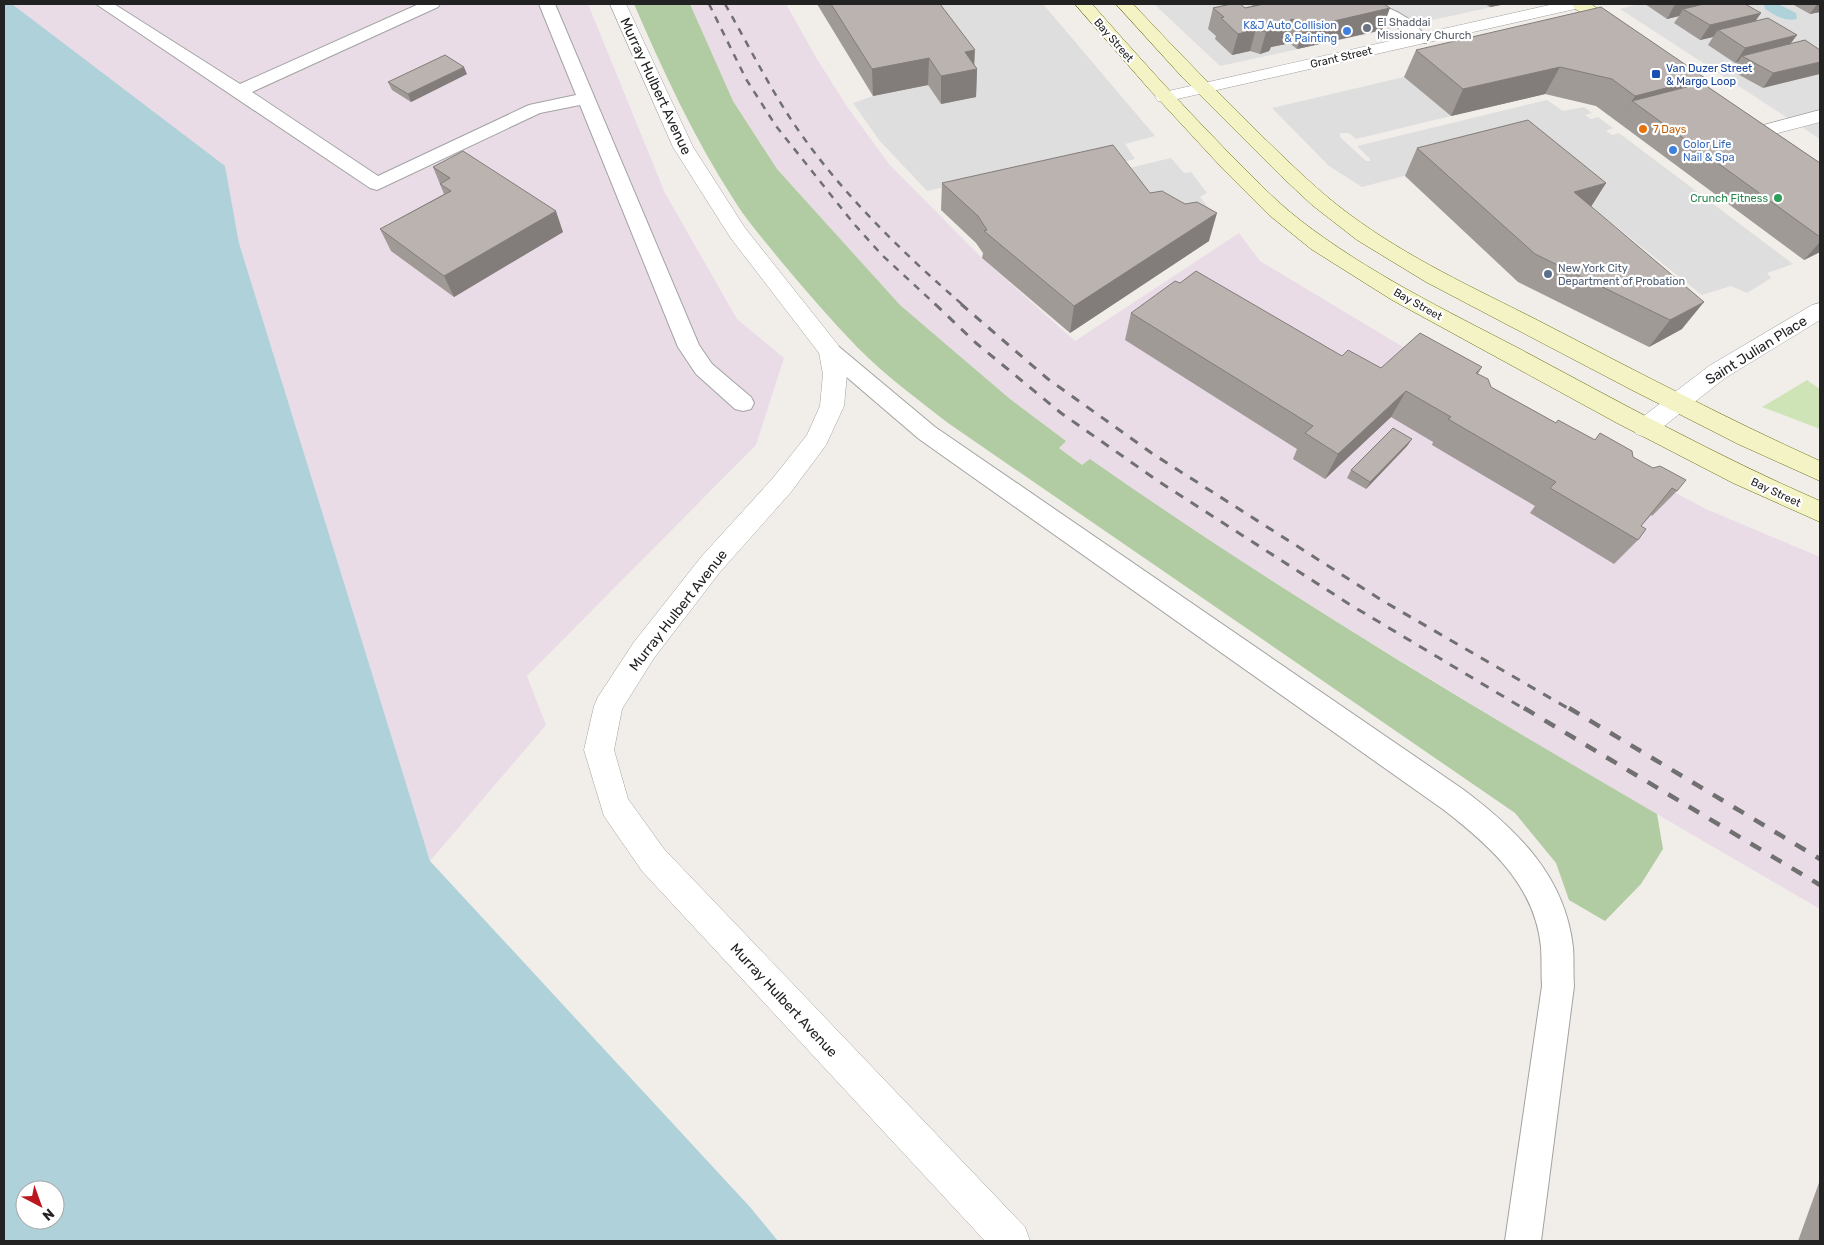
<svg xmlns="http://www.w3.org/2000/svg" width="1824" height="1245" viewBox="0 0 1824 1245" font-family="Rubik,sans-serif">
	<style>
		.residential { fill: #e0dfdf }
		.industrial { fill: #e9dce7 }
		.grass { fill: #cfe4b6 }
		.forest { fill: #b1cba3 }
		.parking { fill: #dedede }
		.water { fill: #afd1d9; fill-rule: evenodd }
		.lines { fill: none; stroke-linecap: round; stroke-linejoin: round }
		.service-casing { stroke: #a3a3a3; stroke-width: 2 }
		.minor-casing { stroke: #a3a3a3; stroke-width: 1 }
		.secondary-casing { stroke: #6a6f12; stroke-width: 1 }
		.service { fill: #fff; fill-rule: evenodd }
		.minor { fill: #fff; fill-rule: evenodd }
		.secondary { fill: #f3f3c5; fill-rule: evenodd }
		.rail-far2 { stroke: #707070; stroke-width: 2.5; stroke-dasharray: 7 7; stroke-linecap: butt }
		.rail-far1 { stroke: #707070; stroke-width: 3; stroke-dasharray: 9 9; stroke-linecap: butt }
		.rail { stroke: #707070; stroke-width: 4.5; stroke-dasharray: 12 12; stroke-linecap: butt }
		.wall { fill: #a09a96 }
		.shaded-wall { fill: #827d7a }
		.building { fill: #bab3af; stroke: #827d7a }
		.worship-dot { fill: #6b7280; stroke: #fff; stroke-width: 2 }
		.shop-dot { fill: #3f7fe0; stroke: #fff; stroke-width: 2 }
		.transit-dot { fill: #1a4fb4; stroke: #fff; stroke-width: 2 }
		.food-dot { fill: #e8710a; stroke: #fff; stroke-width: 2 }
		.leisure-dot { fill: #2e9e5b; stroke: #fff; stroke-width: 2 }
		.service-dot { fill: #5c6f8a; stroke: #fff; stroke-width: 2 }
		.labels { text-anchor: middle; stroke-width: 4.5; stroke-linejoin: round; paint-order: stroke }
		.far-worship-label { font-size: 11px; fill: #5b616d; stroke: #fff; text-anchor: start }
		.far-shop-label { font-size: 11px; fill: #366cbe; stroke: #fff; text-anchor: end }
		.far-street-label { font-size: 11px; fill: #222; stroke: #fff }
		.far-transit-label { font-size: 11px; fill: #164399; stroke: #fff; text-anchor: start }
		.far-food-label { font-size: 11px; fill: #c56008; stroke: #fff; text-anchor: start }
		.far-leisure-label { font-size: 11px; fill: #27864d; stroke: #fff; text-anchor: end }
		.far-service-label { font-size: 11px; fill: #4e5e75; stroke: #fff; text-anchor: start }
		.street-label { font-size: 14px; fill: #222; stroke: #fff }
	</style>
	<rect width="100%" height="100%" fill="#f1eeea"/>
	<g class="residential">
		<polygon points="1154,4 1506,4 1220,66"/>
		<polygon points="1639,4 1820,4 1820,139 1620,9"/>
	</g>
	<g class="industrial">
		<polygon points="12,4 588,4 665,193 737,319 784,358 756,445 527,676 546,725 430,861 239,243 225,167"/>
		<polygon points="690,4 786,4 817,59 846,105 889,164 982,258 1075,341 1239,233 1260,261 1423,359 1706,509 1820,557 1820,909 1547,750 1358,635 1180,522 1091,460 1082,465 1058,447 1066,441 1010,399 900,305 777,169 733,101"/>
	</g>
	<polygon class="grass" points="1807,380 1820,389 1820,429 1762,407"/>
	<path class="forest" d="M 634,4 L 690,4 L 733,101 L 777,169 L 900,305 L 1010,399 L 1066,441 L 1059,448 L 1082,465 L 1090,459 C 1273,587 1464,702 1657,814 L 1663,849 L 1641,884 L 1605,921 L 1569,900 L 1556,863 L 1515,813 L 948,423 C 917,399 886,376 858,348 C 831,320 805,290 780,260 C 764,240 747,221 734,200 C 694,138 663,71 634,4 Z"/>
	<g class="parking">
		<polygon points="920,4 1043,4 1155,136 1125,144 1135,159 959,202 948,186 927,191 879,140 853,103 873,96 928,85 941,104"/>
		<polygon points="1404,77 1451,116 1356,139 1349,133 1340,133 1340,137 1366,161 1370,161 1370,159 1357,146 1547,100 1563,111 1584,107 1592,113 1585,115 1591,119 1598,117 1613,128 1606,131 1612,135 1619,133 1793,264 1767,273 1771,278 1747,293 1731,286 1702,295 1520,150 1534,142 1362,187 1329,166 1272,108"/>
		<polygon points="1171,158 1184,173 1191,172 1207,193 1200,197 1212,212 1170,222 1117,171"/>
	</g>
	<g class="water">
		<path d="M 4,4 L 12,4 L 225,166 L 239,243 L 430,861 L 750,1207 L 778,1241 L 4,1241 ZM 25,1190 L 55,1190 L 55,1220 L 25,1220 Z"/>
		<path d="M 1764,4 L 1778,4 L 1796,13 L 1797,19 C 1784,22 1775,15 1765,9 Z"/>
	</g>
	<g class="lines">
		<g class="service-casing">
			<g id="service">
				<polygon points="96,4 114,4 240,84 419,4 440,4 438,7 252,92 378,176 529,105 576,95 539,4 555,4 699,345 712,364 751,397 754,403 751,409 743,411 735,409 696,374 678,347 580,105 540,113 377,190 370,188"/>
				<path d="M 1357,4 C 1386,2 1412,16 1428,40 L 1426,43 L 1414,43 L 1391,21 L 1359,7 Z"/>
				<path d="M 830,343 L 838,346 L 935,427 L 1464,790 C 1518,831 1565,876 1573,947 C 1574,960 1573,973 1574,986 L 1541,1241 L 1505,1241 L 1542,986 C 1541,973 1542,960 1541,947 C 1535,885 1490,846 1444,810 L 919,439 L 822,356 L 819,351 L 822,346 Z"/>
			</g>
		</g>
		<g class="minor-casing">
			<g id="minor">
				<polygon points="610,4 626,4 693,147 745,228 838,345 841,351 847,374 844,406 826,445 791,492 720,572 654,658 622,709 614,750 628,799 664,849 1025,1227 1030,1241 985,1241 642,871 604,816 584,750 594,706 598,697 634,642 702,556 773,478 807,435 820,406 823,374 819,353 730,237 673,147"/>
				<polygon points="1554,4 1583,4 1581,8 1575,9 1164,102 1158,101 1155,97 1158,93 1164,92"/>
				<polygon points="1820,110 1820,122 1767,136 1760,134 1758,130 1760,126"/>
				<polygon points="1820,303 1820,320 1725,378 1654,434 1645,437 1636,434 1633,428 1636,422 1709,366 1812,305"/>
			</g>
		</g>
		<g class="secondary-casing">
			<g id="secondary">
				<path d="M 1075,4 L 1092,4 C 1135,53 1179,102 1225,149 C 1249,173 1273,199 1300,220 C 1367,272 1445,310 1520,349 C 1619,402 1717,456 1820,501 L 1820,522 L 1733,483 L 1617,423 L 1392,300 L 1311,249 L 1269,215 L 1223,169 L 1149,89 Z"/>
				<path d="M 1116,4 L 1133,4 C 1176,50 1220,95 1265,139 C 1292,165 1319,192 1349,214 C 1408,258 1474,288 1539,321 C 1632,369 1725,418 1820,461 L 1820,481 L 1738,444 L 1630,389 L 1426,282 L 1357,240 L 1312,205 L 1281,176 L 1183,78 Z"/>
				<polygon points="1572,4 1591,4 1629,31 1626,35 1614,35 1574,8"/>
			</g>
		</g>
		<use href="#service" class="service"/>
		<use href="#minor" class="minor"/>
		<use href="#secondary" class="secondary"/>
		<g class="rail-far2">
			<polyline points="709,4 746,79 776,126 854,224 882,255 936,305"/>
			<path d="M 725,4 C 745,39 763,75 785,110 C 830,182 899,250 963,305"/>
		</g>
		<g class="rail-far1">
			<polyline points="935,304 976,343 1061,413 1158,481 1349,604 1526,710"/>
			<polyline points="961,304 1048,379 1153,454 1383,601 1571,710"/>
		</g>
		<g class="rail">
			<polyline points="1524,708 1820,885"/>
			<polyline points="1569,708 1820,859"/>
		</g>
	</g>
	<g class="wall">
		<polygon points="817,4 940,4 974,64 977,69 976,97 941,104 928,85 873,96"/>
		<polygon points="1253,4 1384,4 1382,30 1297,49 1287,41 1286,44 1271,47 1269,51 1260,54 1250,51 1232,55 1215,39 1216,36 1208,29 1213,8 1245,8 1252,6"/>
		<polygon points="1485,4 1506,4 1490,7"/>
		<polygon points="1645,4 1745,4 1755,21 1791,44 1805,40 1763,88 1732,71 1738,62 1735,63 1708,45 1713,37 1700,40 1674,23 1679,16 1667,19"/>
		<polygon points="1792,4 1820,4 1820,12 1810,14"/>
		<polygon points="1416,50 1702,83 1820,163 1820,252 1804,260 1596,106 1545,94 1451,116 1404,77"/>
		<polygon points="467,74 411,102 392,90 388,82"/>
		<polygon points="1417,148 1606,183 1591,206 1682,329 1649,347 1518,282 1405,176"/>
		<polygon points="433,167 563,232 454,297 391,251 380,229 444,194"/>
		<polygon points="942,183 1150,193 1209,241 1070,333 982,258 983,253 976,243 941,210"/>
		<polygon points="1131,313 1342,356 1381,368 1482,367 1478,374 1491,387 1556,423 1595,440 1633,457 1677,491 1652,516 1651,515 1641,526 1638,540 1614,564 1530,513 1535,506 1432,445 1433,442 1391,417 1325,479 1293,459 1297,449 1125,340"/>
		<polygon points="1412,439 1407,446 1366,489 1347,478 1351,470"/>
		<polygon points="1820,1180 1820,1241 1798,1241"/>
	</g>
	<g class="shaded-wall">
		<polygon points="1491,4 1506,4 1490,7"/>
		<polygon points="1675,4 1718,4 1683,9 1679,16 1667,19"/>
		<polygon points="1817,4 1820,4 1820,12 1810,14"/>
		<polygon points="1390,8 1382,30 1297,49 1304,28"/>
		<polygon points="1761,13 1751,28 1718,30 1713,37 1700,40 1710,25"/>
		<polygon points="1293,19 1286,44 1271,47 1269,51 1260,54 1266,32 1277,26 1290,20"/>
		<polygon points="1256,29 1250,51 1232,55 1238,34"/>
		<polygon points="1797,35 1786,50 1742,56 1738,62 1735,63 1745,48"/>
		<polygon points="975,50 974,70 977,69 976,97 941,104 941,76 965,52"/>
		<polygon points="929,58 928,85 873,96 872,69"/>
		<polygon points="1820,62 1820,74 1763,88 1773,73"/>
		<polygon points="464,67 467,74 411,102 408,94"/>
		<polygon points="1560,67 1545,94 1451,116 1463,89"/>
		<polygon points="1705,78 1687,105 1632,101 1618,123 1635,96"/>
		<polygon points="1606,183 1589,210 1574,192"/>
		<polygon points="556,211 563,232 454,297 444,276"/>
		<polygon points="1217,213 1209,241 1070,333 1074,306"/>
		<polygon points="1820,242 1820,252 1804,260"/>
		<polygon points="1704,302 1682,329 1649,347 1670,320"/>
		<polygon points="1406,391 1391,417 1325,479 1338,454"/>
		<polygon points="1412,439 1407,446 1366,489 1370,482"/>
	</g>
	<g class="building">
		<polygon points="831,4 940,4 975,50 965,52 977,69 941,76 929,58 872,69"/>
		<polygon points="1231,4 1240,4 1245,8 1264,4 1384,4 1390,8 1304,28 1293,19 1290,20 1293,22 1277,26 1275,30 1266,32 1256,29 1238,34 1221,18 1224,17 1213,8"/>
		<polygon points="1704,4 1745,4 1761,13 1710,25 1683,9"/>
		<polygon points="1601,7 1705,78 1635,96 1612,79 1560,67 1463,89 1416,50"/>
		<polygon points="1768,18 1797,35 1745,48 1718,30"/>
		<polygon points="1805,40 1820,50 1820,62 1773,73 1742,56"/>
		<polygon points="445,55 464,67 408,94 388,82"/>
		<polygon points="1702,83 1820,163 1820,237 1632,101"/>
		<polygon points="1528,120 1606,183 1574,192 1704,302 1670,320 1535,254 1417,148"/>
		<polygon points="1113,145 1150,193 1162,191 1185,204 1197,202 1217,213 1074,306 984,231 987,230 978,216 942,183"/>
		<polygon points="463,151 556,211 444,276 380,229 451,191 440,184 450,178 433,167"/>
		<polygon points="1196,271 1342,356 1348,350 1381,368 1420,333 1482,367 1476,373 1488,379 1491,387 1556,423 1558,420 1595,440 1600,433 1632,451 1633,457 1653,468 1660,466 1686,480 1677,491 1672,488 1641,526 1646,529 1638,540 1550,488 1556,482 1448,419 1451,417 1406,391 1338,454 1305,433 1313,426 1131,313 1175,281 1180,283"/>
		<polygon points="1393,428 1412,439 1370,482 1351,470"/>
	</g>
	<circle class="worship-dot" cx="1367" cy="28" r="5"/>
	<g class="shop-dot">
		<circle cx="1347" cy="31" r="5"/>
		<circle cx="1673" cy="150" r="5"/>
	</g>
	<rect class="transit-dot" x="1651" y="69" width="10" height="10" rx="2.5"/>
	<circle class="food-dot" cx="1643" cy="129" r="5"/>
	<circle class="leisure-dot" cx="1778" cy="198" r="5"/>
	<circle class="service-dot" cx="1548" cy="274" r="5"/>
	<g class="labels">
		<g class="far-worship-label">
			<text x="1377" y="26">El Shaddai<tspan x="1377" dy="13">Missionary Church</tspan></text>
		</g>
		<g class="far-shop-label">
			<text x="1337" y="29">K&amp;J Auto Collision<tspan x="1337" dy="13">&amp; Painting</tspan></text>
			<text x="1683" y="148" text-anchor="start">Color Life<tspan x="1683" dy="13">Nail &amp; Spa</tspan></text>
		</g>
		<g class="far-street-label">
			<text transform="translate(1114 40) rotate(49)" y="4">Bay Street</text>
			<text transform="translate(1341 57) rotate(-13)" y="4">Grant Street</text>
			<text transform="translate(1418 304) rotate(29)" y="4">Bay Street</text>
			<text transform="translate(1776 492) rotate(25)" y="4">Bay Street</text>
		</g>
		<g class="far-transit-label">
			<text x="1666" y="72">Van Duzer Street<tspan x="1666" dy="13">&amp; Margo Loop</tspan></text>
		</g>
		<g class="far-food-label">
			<text x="1653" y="133">7 Days</text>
		</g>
		<g class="far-leisure-label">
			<text x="1768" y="202">Crunch Fitness</text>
		</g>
		<g class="far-service-label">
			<text x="1558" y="272">New York City<tspan x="1558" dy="13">Department of Probation</tspan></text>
		</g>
		<g class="street-label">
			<text transform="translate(656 86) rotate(65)" y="5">Murray Hulbert Avenue</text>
			<text transform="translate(1756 350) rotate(-32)" y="5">Saint Julian Place</text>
			<text transform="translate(678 610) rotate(-52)" y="5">Murray Hulbert Avenue</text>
			<text transform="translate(784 1000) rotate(47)" y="5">Murray Hulbert Avenue</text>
		</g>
	</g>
	<rect width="1824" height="1245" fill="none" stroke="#222222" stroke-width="10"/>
	<g transform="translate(40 1205) rotate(139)"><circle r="24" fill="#ffffff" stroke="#a7a7a7"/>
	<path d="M0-4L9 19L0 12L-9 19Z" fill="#bc171f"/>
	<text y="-8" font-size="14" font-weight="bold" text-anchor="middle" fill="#222222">N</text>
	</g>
</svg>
